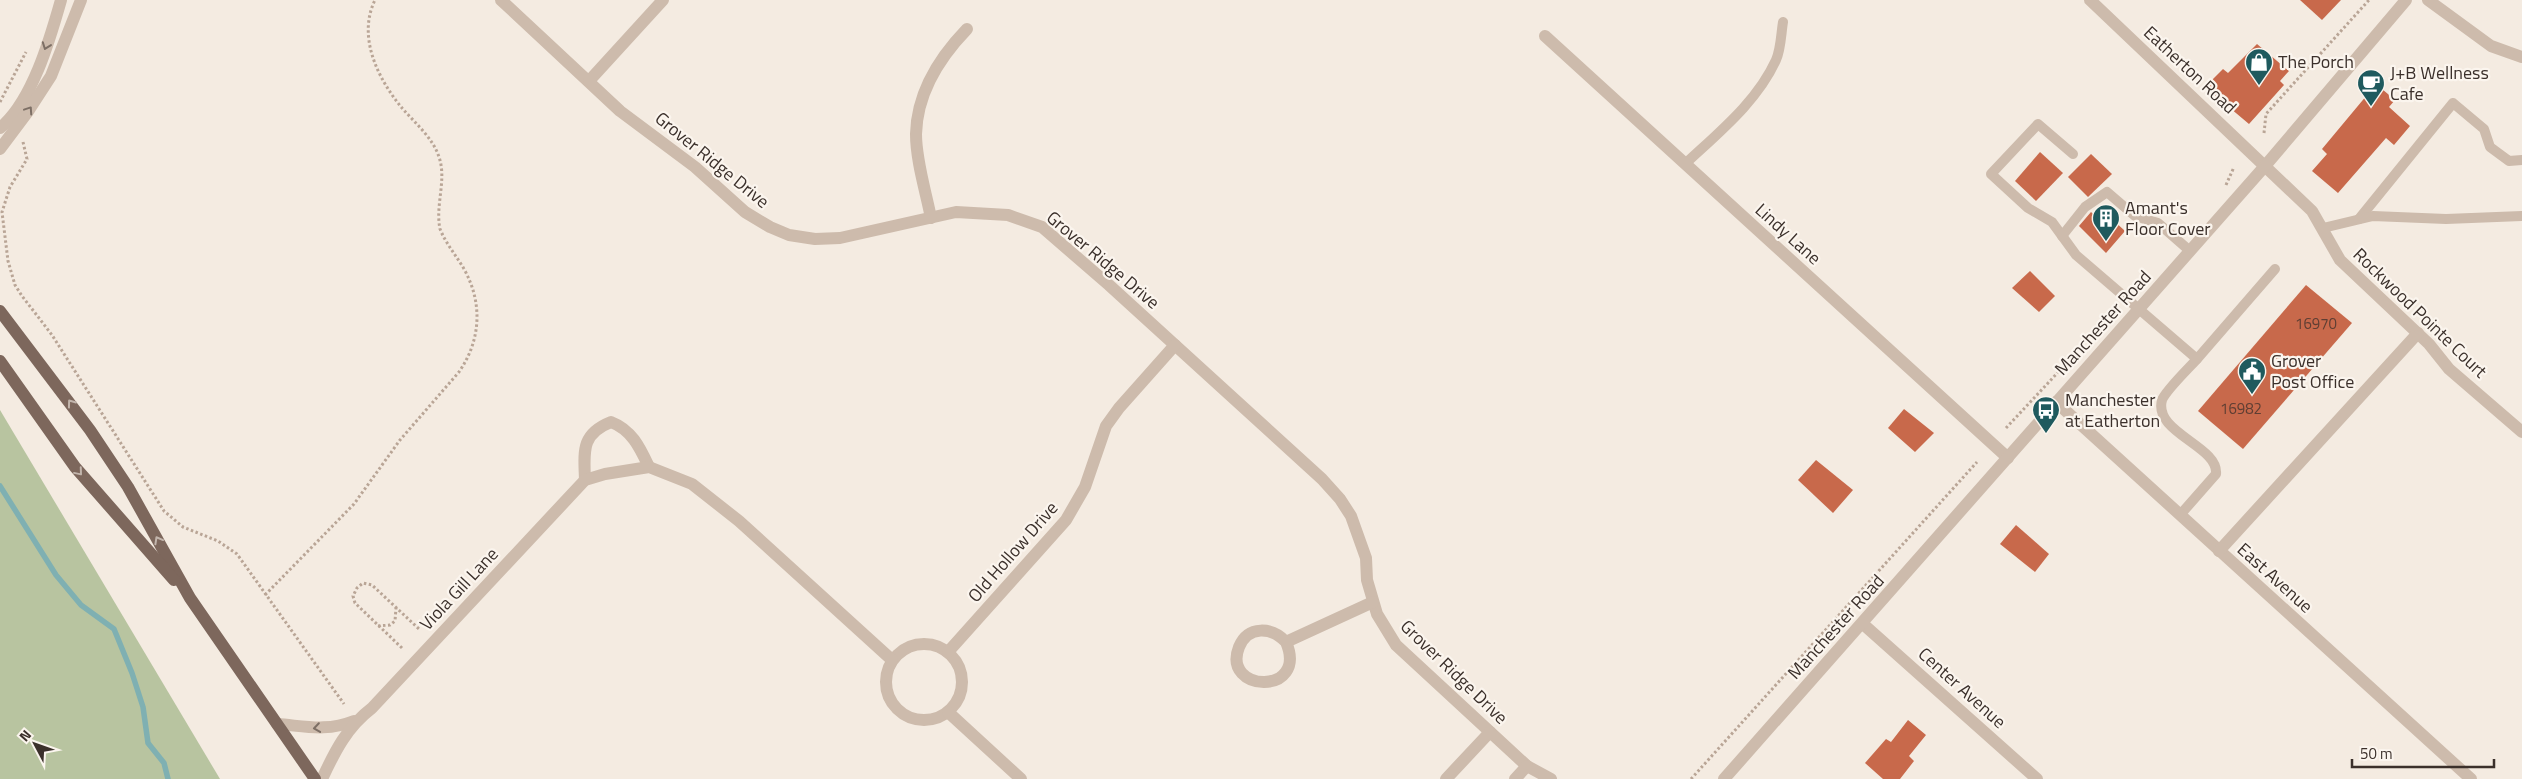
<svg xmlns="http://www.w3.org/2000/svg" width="2522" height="779" viewBox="0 0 2522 779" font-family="'Titillium Web',sans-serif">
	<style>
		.green { fill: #b8c4a0 }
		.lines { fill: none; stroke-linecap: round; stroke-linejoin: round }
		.stream { stroke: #7fb0b2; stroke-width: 5.5 }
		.building { fill: #c8694b }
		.path { stroke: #b9a596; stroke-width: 3; stroke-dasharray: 2.5 2.5; stroke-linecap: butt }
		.service { stroke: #cdbbac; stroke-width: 10 }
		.minor { stroke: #cdbbac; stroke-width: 12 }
		.tertiary { stroke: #cdbbac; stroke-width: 12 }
		.primary { stroke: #7d675c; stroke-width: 12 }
		.oneway { stroke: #7d6f65 }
		.oneway2 { stroke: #c2b5ac }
		.labels { text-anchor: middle; stroke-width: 4.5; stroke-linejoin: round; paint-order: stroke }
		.number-label { font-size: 15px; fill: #5e3e33 }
		.poi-label { font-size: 18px; fill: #3b302b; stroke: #fbf5ee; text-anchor: start }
		.street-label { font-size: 18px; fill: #3b302b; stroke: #fbf5ee }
	</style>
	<rect width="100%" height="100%" fill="#f4ebe1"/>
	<polygon class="green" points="0,410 220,779 0,779"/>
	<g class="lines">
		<polyline class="stream" points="0,486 56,575 81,605 114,629 132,673 143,707 148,743 164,763 168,779"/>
	</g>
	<g class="building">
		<polygon points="2300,0 2341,0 2322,20"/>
		<polygon points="2257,44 2289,71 2280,81 2284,85 2249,124 2205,87 2223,69 2228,73"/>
		<polygon points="2372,89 2378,94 2382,89 2395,100 2389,107 2410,126 2394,145 2386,138 2338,193 2312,171 2327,154 2322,149"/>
		<polygon points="2040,152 2063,173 2036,201 2015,181"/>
		<polygon points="2091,154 2112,174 2088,197 2068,177"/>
		<polygon points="2091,212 2107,227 2113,220 2125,231 2106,253 2079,226"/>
		<polygon points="2030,271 2055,296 2039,312 2012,288"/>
		<polygon points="2306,285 2352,323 2243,449 2198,411"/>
		<polygon points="1904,409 1934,433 1915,452 1888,428"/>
		<polygon points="1816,460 1853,490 1833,513 1798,480"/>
		<polygon points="2016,525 2049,554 2035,572 2000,544"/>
		<polygon points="1908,720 1926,735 1909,756 1914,761 1900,779 1883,779 1865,763 1886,739 1891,742"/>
	</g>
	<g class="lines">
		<g class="path">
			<polyline points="0,102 26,52"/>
			<polyline points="2264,133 2266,114 2369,0"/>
			<polyline points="23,142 27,159 10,187 2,212 8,261 15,285 22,296 52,335 164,511 183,527 218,541 237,554 344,704"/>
			<polyline points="2226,185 2234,167"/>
			<polyline points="2006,428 2077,352"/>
			<path d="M 265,595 L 354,504 L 400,440 L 459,372 C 481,340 483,303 464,269 C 456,255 446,244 440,229 C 435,205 447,180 439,157 C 433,138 415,123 402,108 C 378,79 357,37 375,0"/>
			<polyline points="378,626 390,625 395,621 396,608"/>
			<polyline points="402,648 355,603 353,596 357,588 363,583 372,585 419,629"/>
			<polyline points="1691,779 1977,462"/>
		</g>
		<g class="service">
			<polyline points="2073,154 2038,124 1991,174 2028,208 2052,222 2076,255 2197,359 2275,269"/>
			<path d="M 1685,164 C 1718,133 1757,102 1776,60 C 1781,49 1781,34 1783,22"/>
			<polyline points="2359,219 2453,103 2484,129 2490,147 2509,161 2522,160"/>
			<polyline points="2323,228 2373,216 2446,219 2522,216"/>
			<polyline points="2062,236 2085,207 2107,192 2135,216 2158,223 2190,251"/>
			<path d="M 2180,515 L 2216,474 C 2219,446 2153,433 2162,400 C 2166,390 2189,368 2197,359"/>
		</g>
		<g class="minor">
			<polyline points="501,0 620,111 695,167 745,212 770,227 789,235 815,239 840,238 956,212 1008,215 1042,227 1109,285 1322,479 1340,499 1351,516 1366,558 1367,580 1377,614 1396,645 1527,766 1551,779"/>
			<polyline points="2090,0 2312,211 2340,260 2429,344 2449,369 2522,432"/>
			<polyline points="2428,0 2491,46 2522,57"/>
			<polyline points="1545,36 2008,458"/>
			<polyline points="589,81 663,0"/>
			<path d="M 0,128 C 32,102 50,39 61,0"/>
			<polyline points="0,149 27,113 51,76 81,0"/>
			<path d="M 931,218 C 926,192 916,161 916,134 C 917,92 939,58 967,29"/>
			<polyline points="2056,402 2471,779"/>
			<path d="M 585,480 C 584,451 581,434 611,422 C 632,430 640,448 649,467"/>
			<polyline points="2219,551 2418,333"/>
			<polyline points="1863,624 2037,779"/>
			<path d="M 1286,642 C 1272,627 1248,625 1239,647 C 1221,693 1309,696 1286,642 L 1373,602"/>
			<circle cx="924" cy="682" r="38"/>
			<polyline points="948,652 1066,520 1085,487 1106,426 1119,408 1175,345"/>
			<polyline points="948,712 1021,779"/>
			<path d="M 277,724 C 305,726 326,732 354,721"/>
			<path d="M 322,779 C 335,751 347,727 372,708 L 585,480 L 605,474 L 649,467 L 692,484 L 739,521 L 892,660"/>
			<polyline points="1446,779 1490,732"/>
			<polyline points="1515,779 1527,766"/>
		</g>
		<polyline class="tertiary" points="1724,779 2265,166 2406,0"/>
		<g class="primary">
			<polyline points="0,311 90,430 128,487 190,598 315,779"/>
			<polyline points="0,361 75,467 174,580"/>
		</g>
	</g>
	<defs><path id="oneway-chevron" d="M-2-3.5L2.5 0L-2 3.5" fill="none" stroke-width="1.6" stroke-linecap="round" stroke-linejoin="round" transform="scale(1.25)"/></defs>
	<g class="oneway">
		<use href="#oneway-chevron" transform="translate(46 46) rotate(110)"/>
		<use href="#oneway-chevron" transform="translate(29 110) rotate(-56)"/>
		<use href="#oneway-chevron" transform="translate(317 728) rotate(172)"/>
	</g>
	<g class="oneway2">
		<use href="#oneway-chevron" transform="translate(71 403) rotate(-126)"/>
		<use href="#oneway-chevron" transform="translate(79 472) rotate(50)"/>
		<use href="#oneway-chevron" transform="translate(158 540) rotate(-119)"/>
	</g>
	<defs>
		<g id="shop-pin" transform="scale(1.4375)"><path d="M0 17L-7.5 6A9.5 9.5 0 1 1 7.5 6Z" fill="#1f5a5e" stroke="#fbf5ee"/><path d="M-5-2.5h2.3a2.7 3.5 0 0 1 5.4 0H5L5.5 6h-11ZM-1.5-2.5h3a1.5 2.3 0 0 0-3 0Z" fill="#fff"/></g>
		<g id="cafe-pin" transform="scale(1.4375)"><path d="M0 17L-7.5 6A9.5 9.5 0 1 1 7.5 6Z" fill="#1f5a5e" stroke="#fbf5ee"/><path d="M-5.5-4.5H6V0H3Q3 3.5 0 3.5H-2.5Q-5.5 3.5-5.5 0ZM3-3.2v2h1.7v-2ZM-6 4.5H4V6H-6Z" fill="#fff"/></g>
		<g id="building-pin" transform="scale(1.4375)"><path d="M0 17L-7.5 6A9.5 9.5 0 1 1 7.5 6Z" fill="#1f5a5e" stroke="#fbf5ee"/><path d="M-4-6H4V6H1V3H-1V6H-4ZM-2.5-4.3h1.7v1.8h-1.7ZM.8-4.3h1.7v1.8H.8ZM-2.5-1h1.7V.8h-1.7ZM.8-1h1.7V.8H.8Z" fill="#fff"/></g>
		<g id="civic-pin" transform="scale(1.4375)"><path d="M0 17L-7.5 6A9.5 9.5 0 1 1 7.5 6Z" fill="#1f5a5e" stroke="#fbf5ee"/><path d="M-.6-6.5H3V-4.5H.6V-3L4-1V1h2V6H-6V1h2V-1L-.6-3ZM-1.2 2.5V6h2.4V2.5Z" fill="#fff"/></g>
		<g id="bus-pin" transform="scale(1.4375)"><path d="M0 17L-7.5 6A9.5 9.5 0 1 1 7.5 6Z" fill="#1f5a5e" stroke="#fbf5ee"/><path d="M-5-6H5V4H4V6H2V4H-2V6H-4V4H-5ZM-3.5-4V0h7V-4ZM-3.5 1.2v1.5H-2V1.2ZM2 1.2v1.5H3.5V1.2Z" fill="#fff"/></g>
	</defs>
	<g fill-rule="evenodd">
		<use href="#shop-pin" x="2259" y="62"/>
		<use href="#cafe-pin" x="2371" y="83"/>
		<use href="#building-pin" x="2106" y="218"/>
		<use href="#civic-pin" x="2252" y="371"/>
		<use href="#bus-pin" x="2046" y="410"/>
	</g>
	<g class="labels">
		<g class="number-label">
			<text x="2316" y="329">16970</text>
			<text x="2241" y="414">16982</text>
		</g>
		<g class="poi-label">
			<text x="2278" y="68">The Porch</text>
			<text x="2390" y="79">J+B Wellness<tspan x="2390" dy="21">Cafe</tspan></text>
			<text x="2125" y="214">Amant's<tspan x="2125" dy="21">Floor Cover</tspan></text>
			<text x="2271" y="367">Grover<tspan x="2271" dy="21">Post Office</tspan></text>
			<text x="2065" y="406">Manchester<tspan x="2065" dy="21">at Eatherton</tspan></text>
		</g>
		<g class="street-label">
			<text transform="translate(2190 70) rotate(43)" y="6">Eatherton Road</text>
			<text transform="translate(712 160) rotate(39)" y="6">Grover Ridge Drive</text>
			<text transform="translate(1788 234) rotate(42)" y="6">Lindy Lane</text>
			<text transform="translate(1103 260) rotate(40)" y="6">Grover Ridge Drive</text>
			<text transform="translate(2420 313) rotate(44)" y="6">Rockwood Pointe Court</text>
			<text transform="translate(2103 323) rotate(-48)" y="6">Manchester Road</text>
			<text transform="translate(1013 552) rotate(-49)" y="6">Old Hollow Drive</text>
			<text transform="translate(2275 578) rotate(42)" y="6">East Avenue</text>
			<text transform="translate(459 589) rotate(-47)" y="6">Viola Gill Lane</text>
			<text transform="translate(1836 627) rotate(-48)" y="6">Manchester Road</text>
			<text transform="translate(1454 672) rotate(44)" y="6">Grover Ridge Drive</text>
			<text transform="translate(1962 688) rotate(42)" y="6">Center Avenue</text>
		</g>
	</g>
	<g transform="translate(35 744) rotate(311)" stroke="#fbf5ee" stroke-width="4" paint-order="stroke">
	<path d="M0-4L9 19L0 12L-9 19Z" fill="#3b302b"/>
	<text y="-8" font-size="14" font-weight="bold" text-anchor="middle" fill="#3b302b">N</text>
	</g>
	<path d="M2352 759v8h142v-8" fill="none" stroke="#3b302b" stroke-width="2.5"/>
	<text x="2360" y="759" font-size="15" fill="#3b302b" stroke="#fbf5ee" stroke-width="4" paint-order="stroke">50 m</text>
</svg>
